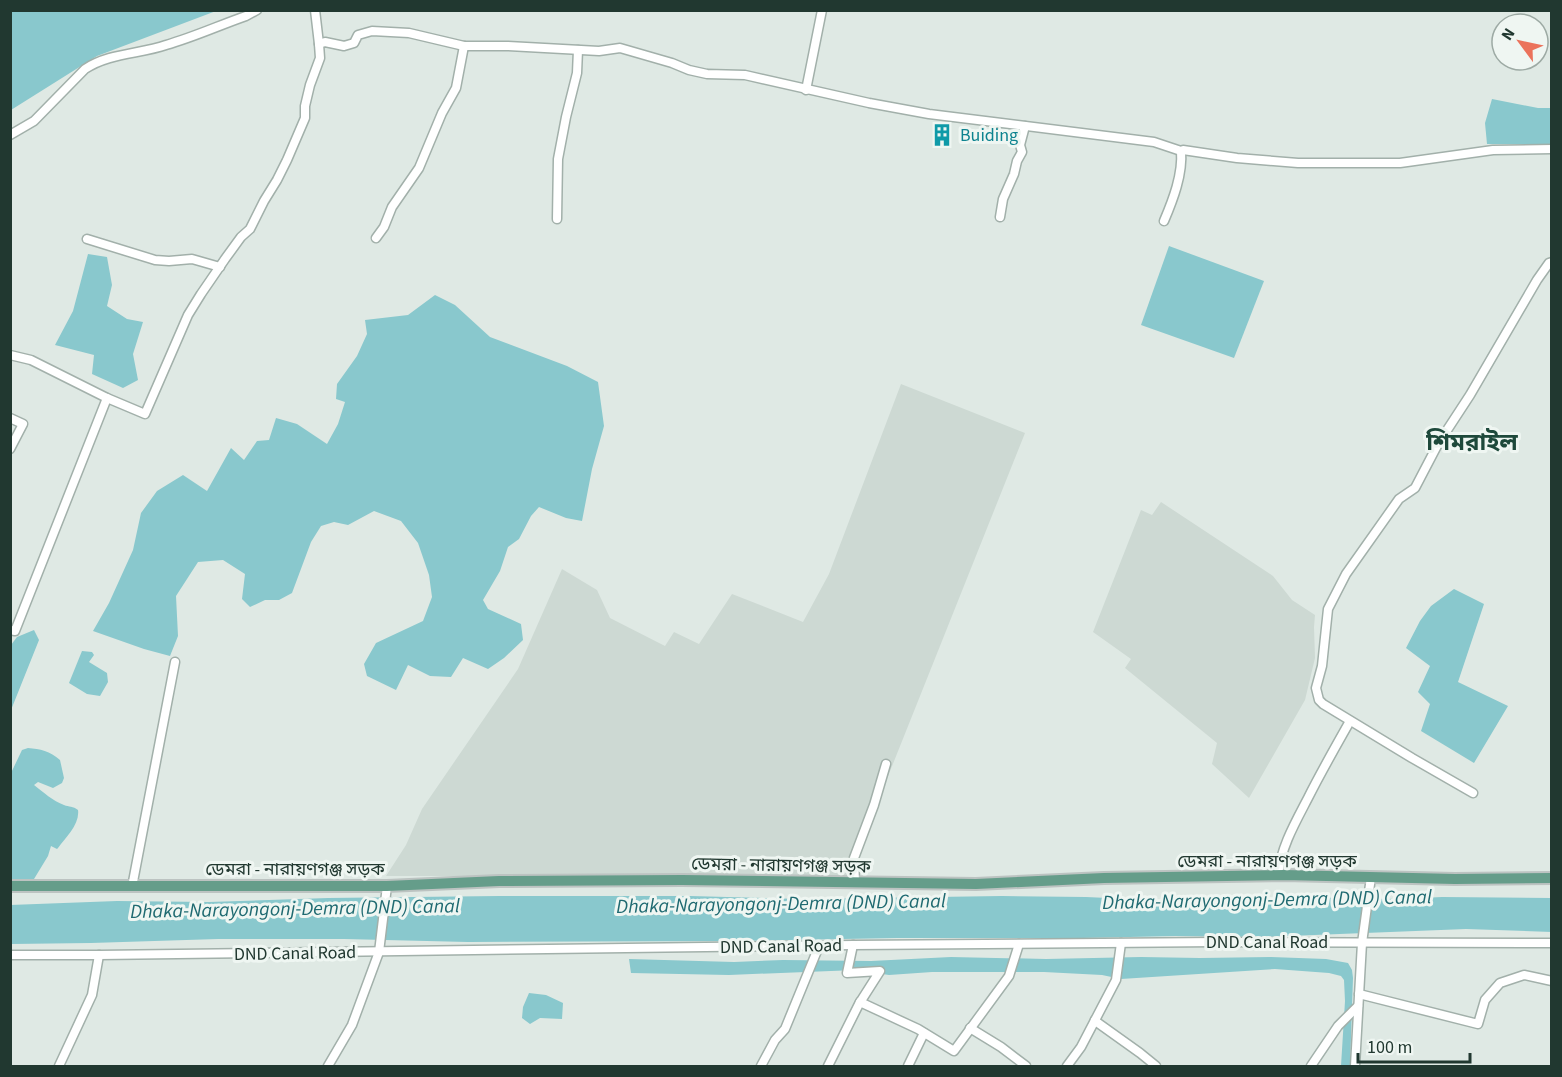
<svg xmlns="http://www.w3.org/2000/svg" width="1562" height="1077" viewBox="0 0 1562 1077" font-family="'Source Sans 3','Noto Sans Bengali',sans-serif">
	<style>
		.built { fill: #cdd9d3 }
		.water { fill: #89c8cd }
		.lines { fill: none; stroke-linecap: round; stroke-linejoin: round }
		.minor-casing { stroke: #a2b0aa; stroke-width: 11 }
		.major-casing { stroke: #bcc3c1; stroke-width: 14 }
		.minor { stroke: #fff; stroke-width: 8 }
		.major { stroke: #659d8a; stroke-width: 10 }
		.labels { text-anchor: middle; stroke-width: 6; stroke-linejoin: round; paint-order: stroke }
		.culture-label { font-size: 18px; fill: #0d838f; stroke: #eff6f2; text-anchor: start }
		.street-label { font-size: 18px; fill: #213830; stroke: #eff6f2 }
		.water-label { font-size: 20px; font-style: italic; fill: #1f6a71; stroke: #eff6f2 }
		.district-label { font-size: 24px; font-weight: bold; fill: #1e493b; stroke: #eff6f2 }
	</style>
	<rect width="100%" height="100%" fill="#dfe9e4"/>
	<g class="built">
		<polygon points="901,384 1025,433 847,879 715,876 386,876 406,845 422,809 518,669 562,569 597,590 610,618 665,646 674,632 699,644 732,594 803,622 829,574"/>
		<polygon points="1161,502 1273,576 1292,600 1315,615 1314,627 1315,658 1305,700 1249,798 1212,764 1217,743 1125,668 1131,659 1093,632 1141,510 1152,515"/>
	</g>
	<g class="water">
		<polygon points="11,10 216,10 216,11 97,56 11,110"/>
		<polygon points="1492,99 1538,108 1551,108 1551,144 1487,144 1485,123"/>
		<polygon points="1169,246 1264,281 1234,358 1141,325"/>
		<polygon points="88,254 107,257 112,285 107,306 127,319 143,322 133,354 138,380 123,388 92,374 94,355 55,345 73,311"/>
		<polygon points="435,295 455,305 490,337 567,366 598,382 604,426 592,469 582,521 566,518 539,507 531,516 519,539 508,547 500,571 483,600 488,609 521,624 523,640 504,658 488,669 463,658 451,677 430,676 408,665 396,690 367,676 364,664 376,643 423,621 432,597 429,575 418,543 401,521 374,511 348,525 334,522 321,526 311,542 292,593 279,600 265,600 250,607 242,599 245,574 223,560 198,562 176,596 178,636 170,656 144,649 93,631 109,603 133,550 141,513 157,491 183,475 207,491 231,448 244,460 257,441 269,440 276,418 297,424 327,444 338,424 345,402 336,399 337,384 357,356 367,334 365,320 408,315"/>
		<polygon points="1454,589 1484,604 1458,682 1508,706 1474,763 1421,731 1430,704 1418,692 1430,666 1406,648 1420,621 1431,606"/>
		<polygon points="34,630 39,640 11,710 11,645 17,637"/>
		<polygon points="82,651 92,652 94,655 89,662 107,673 108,682 100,696 87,694 69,683"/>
		<path d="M 28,748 C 40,749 50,751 60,760 L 64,778 L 62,783 L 53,788 L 38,782 L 34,785 C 43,792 53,801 64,805 C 69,807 73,806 78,810 C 80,824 66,837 58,848 L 57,849 L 51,846 L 48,856 L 34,879 L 11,880 L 11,773 L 22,750 Z"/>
		<polygon points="499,896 690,896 803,899 1002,896 1086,897 1193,902 1289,897 1399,899 1442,897 1551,898 1552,932 1466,929 1261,937 1175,936 1083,938 897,938 734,941 468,942 344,939 218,939 91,943 11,944 10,905 117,901 209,902 328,898"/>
		<polygon points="951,957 1046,959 1141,957 1200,958 1271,957 1326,959 1348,963 1352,970 1353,978 1350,1066 1341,1066 1345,1001 1344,980 1341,976 1329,973 1275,969 1121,979 1102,975 1044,972 932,972 889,975 856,970 729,975 631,973 629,959 734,962 783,960 871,961"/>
		<polygon points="529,993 546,995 563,1003 562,1019 540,1018 530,1024 522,1018 523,1007"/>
	</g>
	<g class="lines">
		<g class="minor-casing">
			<g id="minor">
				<polyline points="315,10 319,44"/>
				<polyline points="806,90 822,10"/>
				<path d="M 10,135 L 34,121 L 85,69 C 109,53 140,54 166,45 C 194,37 220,25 246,16 L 257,10"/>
				<polyline points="1000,217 1003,199 1014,174 1017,161 1022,152 1020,145 1025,126"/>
				<polyline points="557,219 558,159 566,117 577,73 578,50"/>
				<path d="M 1164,221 C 1173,200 1183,174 1181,151"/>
				<polyline points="376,238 384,227 392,207 419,168 442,113 456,88 464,46"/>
				<polyline points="87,239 155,260 169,261 192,259 220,267"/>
				<polyline points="10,355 31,360 107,398 145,414 188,315 201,294 225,259 241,237 250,229 264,201 277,180 287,160 305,118 305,106 310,85 320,58 319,44 325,42 344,46 354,43 358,35 372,31 409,33 464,46 508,46 599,51 620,48 672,63 689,70 707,74 745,75 869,103 929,114 1154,142 1181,151 1183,150 1237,158 1298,163 1400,163 1493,150 1552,149"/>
				<polyline points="10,418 23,424 10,449"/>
				<polyline points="10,630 15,631 107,398"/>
				<polyline points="1473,793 1412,758 1323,704 1319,700 1316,688 1322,666 1328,609 1346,574 1399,499 1415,488 1438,444 1470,395 1537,280 1549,263 1552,262"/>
				<path d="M 1278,875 C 1281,847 1295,823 1308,798 C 1321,772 1336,746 1350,721"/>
				<polyline points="855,882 854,858 874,805 886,764"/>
				<polyline points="132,887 175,662"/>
				<polyline points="10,955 99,955 853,945 1218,942 1552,943"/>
				<polyline points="1359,994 1478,1024 1485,1000 1500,983 1524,975 1552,981"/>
				<polyline points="860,1002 918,1029 954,1051 1009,976 1019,944"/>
				<polyline points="1095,1020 1098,1023 1140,1053 1156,1066"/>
				<polyline points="970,1028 1001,1047 1026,1066"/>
				<polyline points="59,1066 92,995 99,955"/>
				<polyline points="328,1066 352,1025 379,952 387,886"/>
				<polyline points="761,1066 775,1040 785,1029 819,946"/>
				<polyline points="828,1066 859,1004 880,971 847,973 853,945"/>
				<polyline points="908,1066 924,1033"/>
				<polyline points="1067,1066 1081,1047 1116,980 1121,943"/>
				<polyline points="1311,1066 1338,1026 1358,1006"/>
				<polyline points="1355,1066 1362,943 1371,877"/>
			</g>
		</g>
		<g class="major-casing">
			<polyline id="major" points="10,886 387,886 499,881 682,880 976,884 1104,878 1284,875 1455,879 1552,878"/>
		</g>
		<use href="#minor" class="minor"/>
		<use href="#major" class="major"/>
	</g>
	<defs>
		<g id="building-bare" transform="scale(1.8)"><path d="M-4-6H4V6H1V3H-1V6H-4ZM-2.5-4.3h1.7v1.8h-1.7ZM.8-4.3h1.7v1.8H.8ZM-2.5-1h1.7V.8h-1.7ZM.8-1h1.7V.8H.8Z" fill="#0f9aa8" stroke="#eff6f2" stroke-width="2.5" paint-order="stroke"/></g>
	</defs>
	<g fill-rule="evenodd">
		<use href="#building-bare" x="942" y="135"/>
	</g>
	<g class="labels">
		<g class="culture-label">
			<text x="960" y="141">Buiding</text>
		</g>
		<g class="street-label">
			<text x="1267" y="867">ডেমরা - নারায়ণগঞ্জ সড়ক</text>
			<text transform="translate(781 865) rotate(1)" y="6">ডেমরা - নারায়ণগঞ্জ সড়ক</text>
			<text x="295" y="875">ডেমরা - নারায়ণগঞ্জ সড়ক</text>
			<text x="1267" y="948">DND Canal Road</text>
			<text transform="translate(781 946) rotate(-1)" y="6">DND Canal Road</text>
			<text transform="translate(295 953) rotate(-1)" y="6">DND Canal Road</text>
		</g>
		<g class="water-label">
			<text transform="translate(1267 899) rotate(-1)" y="7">Dhaka-Narayongonj-Demra (DND) Canal</text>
			<text transform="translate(781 903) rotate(-1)" y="7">Dhaka-Narayongonj-Demra (DND) Canal</text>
			<text transform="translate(295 908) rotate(-1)" y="7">Dhaka-Narayongonj-Demra (DND) Canal</text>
		</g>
		<g class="district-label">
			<text x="1472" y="450">শিমরাইল</text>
		</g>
	</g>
	<rect width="1562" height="1077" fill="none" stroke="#213830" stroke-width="24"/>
	<g transform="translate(1520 42) rotate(303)"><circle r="28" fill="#eff6f2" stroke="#9daaa4" stroke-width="1.5"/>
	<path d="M0-4.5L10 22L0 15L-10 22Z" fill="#eb725b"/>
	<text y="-9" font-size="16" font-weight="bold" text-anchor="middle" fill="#213830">N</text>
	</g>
	<path d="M1358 1053v9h112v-9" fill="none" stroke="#213830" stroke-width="3"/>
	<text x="1367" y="1053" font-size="18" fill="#213830" stroke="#eff6f2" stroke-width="4.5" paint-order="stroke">100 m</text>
</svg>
